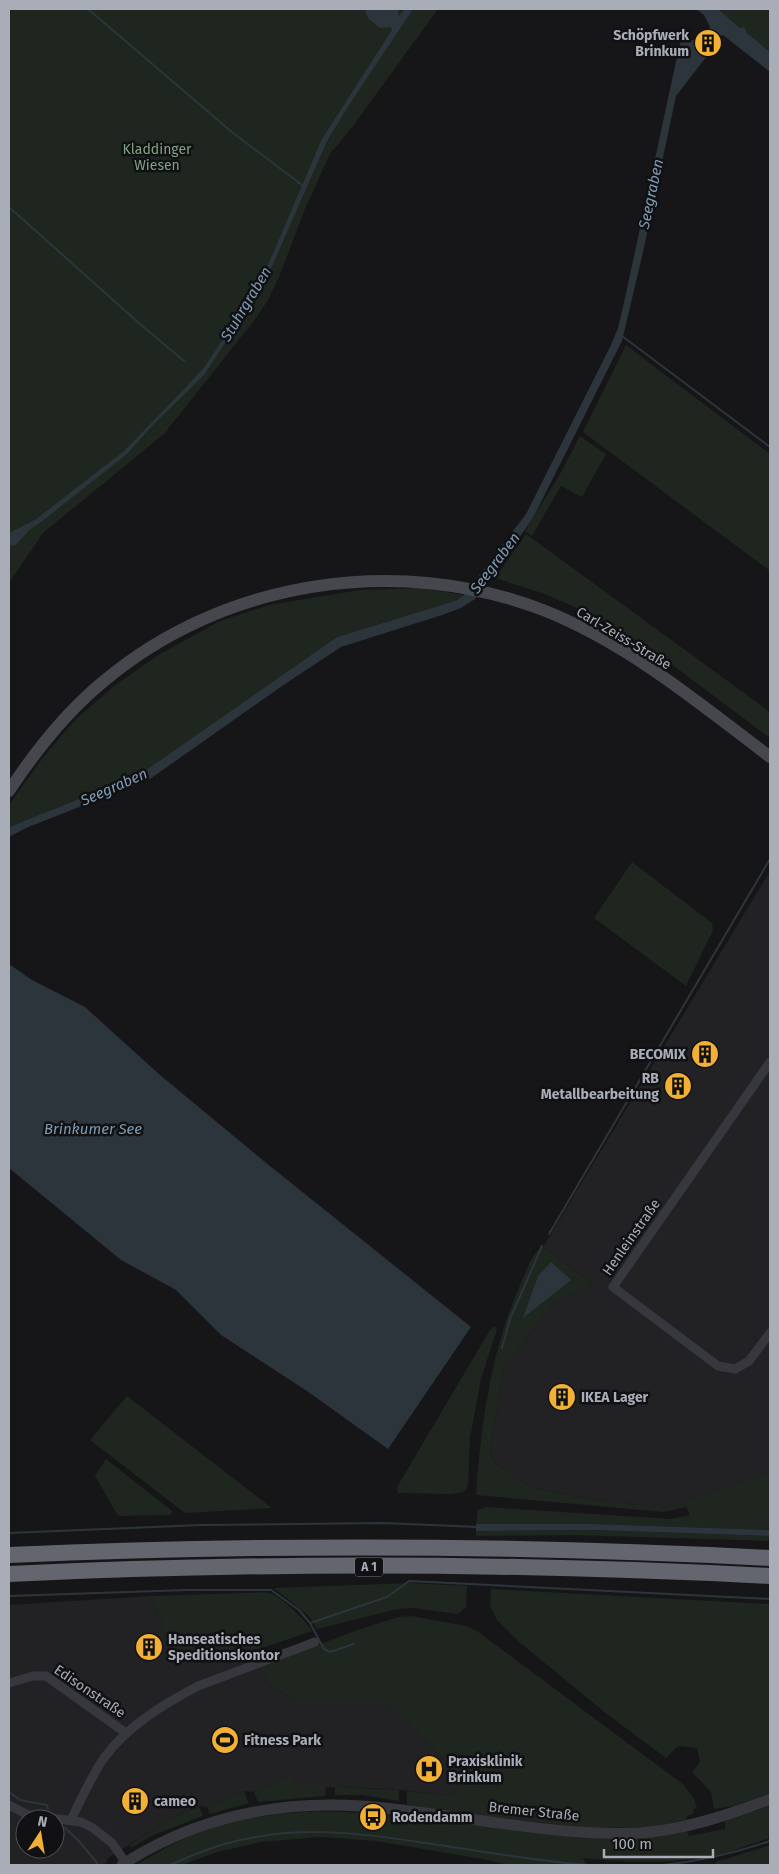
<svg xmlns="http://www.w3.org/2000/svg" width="779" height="1874" viewBox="0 0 779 1874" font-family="'Fira Sans',sans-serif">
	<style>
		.built { fill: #222225; fill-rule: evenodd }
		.green { fill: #1e261f }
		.water { fill: #2c353c }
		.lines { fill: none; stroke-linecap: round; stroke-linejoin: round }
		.stream { stroke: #2c353c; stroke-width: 2 }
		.minor { stroke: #37383d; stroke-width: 9 }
		.tertiary { stroke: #37383d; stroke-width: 11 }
		.secondary { stroke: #45474d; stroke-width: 12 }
		.motorway { stroke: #63666e; stroke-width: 16 }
		.labels { text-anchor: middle; stroke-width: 5; stroke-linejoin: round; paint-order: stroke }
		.shield { fill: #111113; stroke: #7b7e86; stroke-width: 1 }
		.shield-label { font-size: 12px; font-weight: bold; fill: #a8adb8 }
		.poi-label { font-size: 14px; font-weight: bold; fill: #a8adb8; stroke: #111113; text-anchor: start }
		.park-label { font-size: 14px; fill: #7fa381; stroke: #111113 }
		.street-label { font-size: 14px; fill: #a8adb8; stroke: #111113 }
		.water-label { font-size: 15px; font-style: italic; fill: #7f9bb3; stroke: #111113 }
	</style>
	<rect width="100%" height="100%" fill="#161618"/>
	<g class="built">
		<polygon points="770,871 770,1472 665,1508 596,1500 533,1488 496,1464 490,1453 504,1367 551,1305 593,1284 543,1247"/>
		<path d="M 151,1596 L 173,1653 L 211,1666 L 244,1654 L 250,1669 L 260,1667 L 268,1684 L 298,1702 L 384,1702 L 465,1779 L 452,1796 L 392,1789 L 296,1786 L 289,1774 L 254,1792 L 244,1791 L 207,1807 L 199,1806 L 170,1819 L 108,1858 L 105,1865 L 9,1865 L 9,1605 ZM 25,1819 L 55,1819 L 55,1849 L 25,1849 Z"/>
	</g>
	<g class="green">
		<polygon points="9,9 438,9 353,126 330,154 305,209 279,277 267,302 253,322 164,434 43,533 9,583"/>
		<polygon points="717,9 770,9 770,52"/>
		<polygon points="626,345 770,454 770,571 583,432"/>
		<polygon points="580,436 606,454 582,497 561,486 532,536 525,531 559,476"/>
		<polygon points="526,534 770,712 770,738 658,654 598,617 542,593 495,578"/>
		<polygon points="420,588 464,595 457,600 432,608 337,637 149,768 129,779 9,827 9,805 44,756 75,720 114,686 160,654 220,621 269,605 360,590"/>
		<polygon points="632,862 712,923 713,930 686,986 594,918"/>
		<path d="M 543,1247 L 593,1284 L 551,1305 L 504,1367 L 490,1453 L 496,1464 L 533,1488 L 596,1500 L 665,1508 L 770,1472 L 770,1530 L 593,1524 L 476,1524 L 478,1510 L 486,1507 L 671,1519 L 690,1515 L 686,1507 L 664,1512 L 476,1495 C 481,1423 491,1351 520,1285 C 526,1272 530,1258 540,1248 Z"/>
		<polygon points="495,1326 497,1329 481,1379 470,1438 468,1485 464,1492 450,1494 398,1493 397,1487 490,1330"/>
		<polygon points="127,1396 272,1508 185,1513 90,1440"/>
		<polygon points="106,1459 172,1511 171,1515 118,1516 95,1476"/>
		<polygon points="593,1530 770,1536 770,1541 572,1535 476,1536 476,1531"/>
		<polygon points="411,1583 467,1586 466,1607 458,1614 413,1608 398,1609 317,1629 310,1617 274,1588"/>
		<polygon points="491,1589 770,1604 770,1793 734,1806 714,1809 711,1792 692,1772 700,1762 697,1748 678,1746 666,1758 607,1714 519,1642 497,1620 490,1605"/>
		<path d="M 244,1593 C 252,1593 262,1592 269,1593 C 281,1596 306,1620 312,1631 L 211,1666 L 173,1653 L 151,1596 Z"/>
		<polygon points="412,1616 466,1626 477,1631 684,1785 694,1799 697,1808 693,1809 694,1813 686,1817 686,1820 655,1827 585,1828 411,1807 407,1804 407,1791 452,1796 465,1779 384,1702 298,1702 268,1684 260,1667 352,1632 398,1617"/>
		<polygon points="289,1774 296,1786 326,1786 325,1796 258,1802 254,1792"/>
		<polygon points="335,1787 399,1790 399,1801 363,1795 335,1795"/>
		<polygon points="244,1791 249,1803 210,1814 207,1807"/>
		<path d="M 770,1804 L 770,1838 C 754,1843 739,1849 722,1854 C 678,1864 628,1863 583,1858 L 586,1865 L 509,1865 L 482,1859 L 376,1841 L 321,1837 L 261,1842 L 217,1852 L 182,1865 L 136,1865 C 150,1857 164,1848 179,1841 C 236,1814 301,1808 363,1813 L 362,1817 L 384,1818 L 385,1814 L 581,1838 L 626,1839 L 687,1831 L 689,1836 L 725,1829 L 725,1820 L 761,1809 Z"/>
		<polygon points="199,1806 203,1816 151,1836 133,1847 128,1846 170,1819"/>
		<polygon points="770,1845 770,1865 716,1865 716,1862"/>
	</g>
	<g class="water">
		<polygon points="367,9 398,9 399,16 405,9 413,9 349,105 327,141 266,280 204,375 151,427 127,454 41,522 29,530 16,545 9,546 9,533 35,520 124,451 187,386 206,365 262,279 322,139 392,30 391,27 380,28 369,19 365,12"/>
		<polygon points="696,9 718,9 740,28 744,27 747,33 770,52 770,72 723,35 717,36 715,39 713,38 714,34 709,30 710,27 704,15"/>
		<polygon points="686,40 695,40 710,52 676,96 643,252 622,341 533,518 475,599 461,608 442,615 341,647 282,686 150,779 26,828 9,837 9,827 129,779 149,768 337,637 432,608 457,600 464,595 526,514 611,345 618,328 623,307 680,43"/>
		<polygon points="9,964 32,980 85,1007 160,1075 265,1162 471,1327 388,1449 307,1391 221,1335 176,1290 121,1260 9,1168"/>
		<polygon points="551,1262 571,1280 523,1318 538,1276"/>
		<polygon points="476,1524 593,1524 770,1530 770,1536 593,1530 476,1531"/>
	</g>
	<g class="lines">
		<g class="stream">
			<polyline points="88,9 233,133 302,185"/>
			<polyline points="9,207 140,324 184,361"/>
			<polyline points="622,336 770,447"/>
			<polyline points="549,1234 770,859"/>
			<polyline points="502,1348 510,1319 542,1246"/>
			<polyline points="9,1533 202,1525 383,1523 478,1527"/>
			<polyline points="9,1596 187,1590 271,1590 299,1610 310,1623 324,1649 330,1652 354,1644"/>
			<polyline points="310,1623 387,1597 409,1581 770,1599"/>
			<polyline points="9,1792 20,1800 47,1805 48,1809"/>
			<polyline points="65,1828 79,1841 97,1863"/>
			<path d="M 170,1865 C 192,1855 216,1845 241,1840 C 300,1826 360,1833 419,1842 C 475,1850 532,1861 588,1865"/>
			<path d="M 663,1865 C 701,1861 735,1853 770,1841"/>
		</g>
		<g class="minor">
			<polyline points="770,1062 613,1287 718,1366 735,1369 749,1361 770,1333"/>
			<polyline points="9,1683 33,1676 46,1676 126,1733"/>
			<polyline points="9,1805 28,1815 81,1822 93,1828 112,1843 126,1863"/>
			<path d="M 71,1820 C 81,1799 91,1777 104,1758 C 127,1726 164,1704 198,1686 L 315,1642"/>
		</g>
		<path class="tertiary" d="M 122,1865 C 184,1824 259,1804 334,1805 C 371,1805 409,1811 447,1816 C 510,1824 574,1836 639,1833 C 684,1830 729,1815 770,1799"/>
		<path class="secondary" d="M 9,791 C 36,750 66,712 104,681 C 224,580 397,554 543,610 C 627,643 699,703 770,757"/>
		<g class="motorway">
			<path d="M 9,1555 C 262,1544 517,1545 770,1558"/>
			<path d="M 9,1574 C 262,1562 517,1563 770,1576"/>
		</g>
	</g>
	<defs>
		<g id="building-disc" transform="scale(1.4375)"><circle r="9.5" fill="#f2b134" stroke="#111113"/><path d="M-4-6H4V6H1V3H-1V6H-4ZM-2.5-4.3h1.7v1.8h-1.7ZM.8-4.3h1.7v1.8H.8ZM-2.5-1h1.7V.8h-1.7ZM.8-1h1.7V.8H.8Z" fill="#111"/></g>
		<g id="stadium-disc" transform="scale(1.4375)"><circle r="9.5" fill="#f2b134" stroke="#111113"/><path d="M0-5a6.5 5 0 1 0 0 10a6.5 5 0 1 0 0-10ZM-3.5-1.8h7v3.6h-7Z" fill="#111"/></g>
		<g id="hospital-disc" transform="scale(1.4375)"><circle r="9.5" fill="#f2b134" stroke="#111113"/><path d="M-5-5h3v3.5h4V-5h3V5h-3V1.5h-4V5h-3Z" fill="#111"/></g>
		<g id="bus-disc" transform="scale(1.4375)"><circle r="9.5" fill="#f2b134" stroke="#111113"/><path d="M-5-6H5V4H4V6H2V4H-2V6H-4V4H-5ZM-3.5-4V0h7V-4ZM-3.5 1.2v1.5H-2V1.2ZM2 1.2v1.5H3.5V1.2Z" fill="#111"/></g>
	</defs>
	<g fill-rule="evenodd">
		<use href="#building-disc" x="708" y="43"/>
		<use href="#building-disc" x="705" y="1054"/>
		<use href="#building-disc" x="678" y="1086"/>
		<use href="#building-disc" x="562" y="1397"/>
		<use href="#building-disc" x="149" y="1647"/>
		<use href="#stadium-disc" x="225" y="1740"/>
		<use href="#hospital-disc" x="429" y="1769"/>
		<use href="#building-disc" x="135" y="1801"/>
		<use href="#bus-disc" x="373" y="1817"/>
	</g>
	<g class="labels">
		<rect class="shield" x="355" y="1557.5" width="28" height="19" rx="4"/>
		<g class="shield-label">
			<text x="369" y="1571">A 1</text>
		</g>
		<g class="poi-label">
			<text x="689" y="40" text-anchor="end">Schöpfwerk<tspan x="689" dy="16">Brinkum</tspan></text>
			<text x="686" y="1059" text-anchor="end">BECOMIX</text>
			<text x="659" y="1083" text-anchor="end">RB<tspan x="659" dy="16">Metallbearbeitung</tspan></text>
			<text x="581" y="1402">IKEA Lager</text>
			<text x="168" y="1644">Hanseatisches<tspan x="168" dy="16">Speditionskontor</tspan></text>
			<text x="244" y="1745">Fitness Park</text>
			<text x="448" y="1766">Praxisklinik<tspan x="448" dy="16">Brinkum</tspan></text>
			<text x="154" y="1806">cameo</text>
			<text x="392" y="1822">Rodendamm</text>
		</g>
		<g class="park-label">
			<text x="157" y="154">Kladdinger<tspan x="157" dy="16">Wiesen</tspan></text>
		</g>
		<g class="street-label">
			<text transform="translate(624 638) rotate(31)" y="5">Carl-Zeiss-Straße</text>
			<text transform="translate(631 1237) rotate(-55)" y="5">Henleinstraße</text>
			<text transform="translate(90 1691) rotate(34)" y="5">Edisonstraße</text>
			<text transform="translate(534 1811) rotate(6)" y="5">Bremer Straße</text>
		</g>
		<g class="water-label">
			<text transform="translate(651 194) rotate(-78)" y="5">Seegraben</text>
			<text transform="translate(246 304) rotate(-59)" y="5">Stuhrgraben</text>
			<text transform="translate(495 563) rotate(-53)" y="5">Seegraben</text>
			<text transform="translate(114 787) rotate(-24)" y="5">Seegraben</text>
			<text x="93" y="1134">Brinkumer See</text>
		</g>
	</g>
	<rect width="779" height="1874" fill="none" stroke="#a8adb8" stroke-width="20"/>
	<g transform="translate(40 1834) rotate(12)"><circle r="24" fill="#111113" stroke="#4d4f55"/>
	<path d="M0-4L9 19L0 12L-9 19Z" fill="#f2b134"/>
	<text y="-8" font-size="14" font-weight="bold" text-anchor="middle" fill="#a8adb8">N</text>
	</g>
	<path d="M604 1849v8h109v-8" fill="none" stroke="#a8adb8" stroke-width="2.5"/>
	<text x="612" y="1849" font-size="15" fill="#a8adb8" stroke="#111113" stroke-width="4" paint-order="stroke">100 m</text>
</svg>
